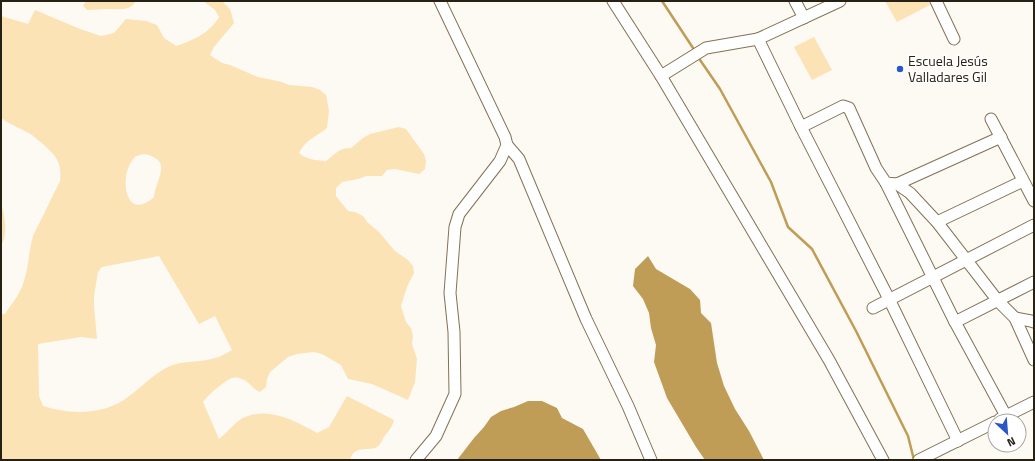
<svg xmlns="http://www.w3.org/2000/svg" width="1035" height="461" viewBox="0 0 1035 461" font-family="'Titillium Web',sans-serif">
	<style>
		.green { fill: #fbe3b5; fill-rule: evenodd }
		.water { fill: #bf9d57 }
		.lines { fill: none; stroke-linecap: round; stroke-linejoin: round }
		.stream { stroke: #bf9d57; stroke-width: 2.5 }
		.minor-casing { stroke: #817254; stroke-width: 13 }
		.minor { stroke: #fff; stroke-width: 11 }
		.poi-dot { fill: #2a57c5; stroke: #fff; stroke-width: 1.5 }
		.labels { text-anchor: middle; stroke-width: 3; stroke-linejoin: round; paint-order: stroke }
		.poi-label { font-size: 14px; fill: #272115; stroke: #fff; text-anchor: start }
	</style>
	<rect width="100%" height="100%" fill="#fdf9f3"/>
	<g class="green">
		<path d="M 86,1 L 136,1 C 129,12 119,9 107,9 C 101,9 94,10 87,10 L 83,6 Z"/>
		<path d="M 203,1 L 222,1 L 230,9 L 234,23 L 214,47 L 210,55 L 222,63 L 230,65 L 258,77 L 282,82 L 289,85 L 312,87 L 320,90 L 326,95 L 329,111 L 327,128 C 316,137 306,139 299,153 C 307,160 315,160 326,161 C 336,154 338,148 351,148 L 363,138 L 370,134 L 399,127 L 406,129 L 424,154 L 426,161 L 425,169 L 419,174 L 395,169 L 387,170 L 382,176 L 366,176 L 358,179 L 342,182 L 336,188 L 336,196 L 348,211 L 355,212 L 363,216 L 367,222 L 379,232 L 395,251 L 408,260 L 413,266 L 414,273 L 407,287 L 401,306 L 406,322 L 411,328 L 413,336 L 412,344 L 417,359 L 415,382 L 408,400 L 372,384 L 348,379 L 341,365 L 322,354 L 314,352 L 297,354 L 288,357 L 270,372 L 267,379 L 266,387 L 260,392 C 252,389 250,382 242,379 C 240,378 235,377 233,378 C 226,379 207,396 203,402 L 219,439 C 227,433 234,423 243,418 C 268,406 295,421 317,433 L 329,427 L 347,396 L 394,420 C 392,428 388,432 383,438 C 382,441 380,445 378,446 C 371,453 354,443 350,460 L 1,460 L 1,314 L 5,314 C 13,302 22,292 25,277 C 29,264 29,250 33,236 L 60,181 C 62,163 57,157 44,145 C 40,142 36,138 32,135 C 22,129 11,125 1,118 L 1,16 L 28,24 L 35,10 L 80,29 L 101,36 L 114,33 L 126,19 L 146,21 L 157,25 L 164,38 L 176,46 C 192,41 210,33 219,17 L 215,10 ZM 144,154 C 174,160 156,178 154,197 C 124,224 118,173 135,157 C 138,155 141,155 144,154 ZM 159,256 L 199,324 L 215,316 L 232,350 C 226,353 221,357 215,358 C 201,363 183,360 170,366 C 154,373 142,387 128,397 C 105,415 70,415 43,406 L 39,396 L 38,344 L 81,337 L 97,339 L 94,306 L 94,296 L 98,272 L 102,267 Z"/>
		<polygon points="885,1 928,1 930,5 897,22"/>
		<polygon points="814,37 832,70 812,80 794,47"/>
		<path d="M 1,204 C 5,216 8,234 1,246 Z"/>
	</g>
	<g class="water">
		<polygon points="648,256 656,269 690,289 700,300 701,313 711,323 717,363 724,386 735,409 749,431 764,460 705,460 696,447 667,398 654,362 656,345 651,328 649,313 643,299 633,286 635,269"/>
		<polygon points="528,401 542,401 557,408 562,418 583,429 601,460 457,460 474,438 484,427 491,417 501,411 514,407"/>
	</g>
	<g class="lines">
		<g class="stream">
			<polyline points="662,1 695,51"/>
			<polyline points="698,57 720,89 771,182 788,227 812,249 856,331 908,436 914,460"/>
		</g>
		<g class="minor-casing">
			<g id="minor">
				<polyline points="440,1 505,137 507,145 519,159 586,319 628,406 651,460"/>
				<polyline points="613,1 661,76 829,360 883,460"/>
				<polyline points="795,1 804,18"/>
				<polyline points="936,1 954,39"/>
				<polyline points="758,39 840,1"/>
				<polyline points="661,76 706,48 758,39 801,127 889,299 958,441"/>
				<polyline points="991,119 1034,201"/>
				<polyline points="801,127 843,106 849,108 876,168 886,183 897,184 1001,137"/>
				<polyline points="886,183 955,322 1006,416"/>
				<polyline points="897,184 910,193 937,222 998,301 1015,318 1034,360"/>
				<polyline points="937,222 1023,181"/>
				<polyline points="873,308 1034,225"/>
				<polyline points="1015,318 1031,321 1034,322"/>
				<polyline points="955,322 1034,282"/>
				<polyline points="1000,419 1034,402"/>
				<polyline points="416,460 436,436 455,394 454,332 450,293 455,227 459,214 500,161 507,145"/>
				<polyline points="919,460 995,422"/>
			</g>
		</g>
		<use href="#minor" class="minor"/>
	</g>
	<circle class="poi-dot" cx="900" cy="69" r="4"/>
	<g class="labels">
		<g class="poi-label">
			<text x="908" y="66">Escuela Jesús<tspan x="908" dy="16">Valladares Gil</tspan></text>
		</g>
	</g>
	<rect width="1035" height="461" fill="none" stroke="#272115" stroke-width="4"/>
	<g transform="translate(1007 433) rotate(154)"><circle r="19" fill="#ffffff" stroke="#a9a6a1"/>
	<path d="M0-3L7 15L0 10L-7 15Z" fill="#2a57c5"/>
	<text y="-6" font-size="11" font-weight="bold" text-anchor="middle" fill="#272115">N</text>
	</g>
</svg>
